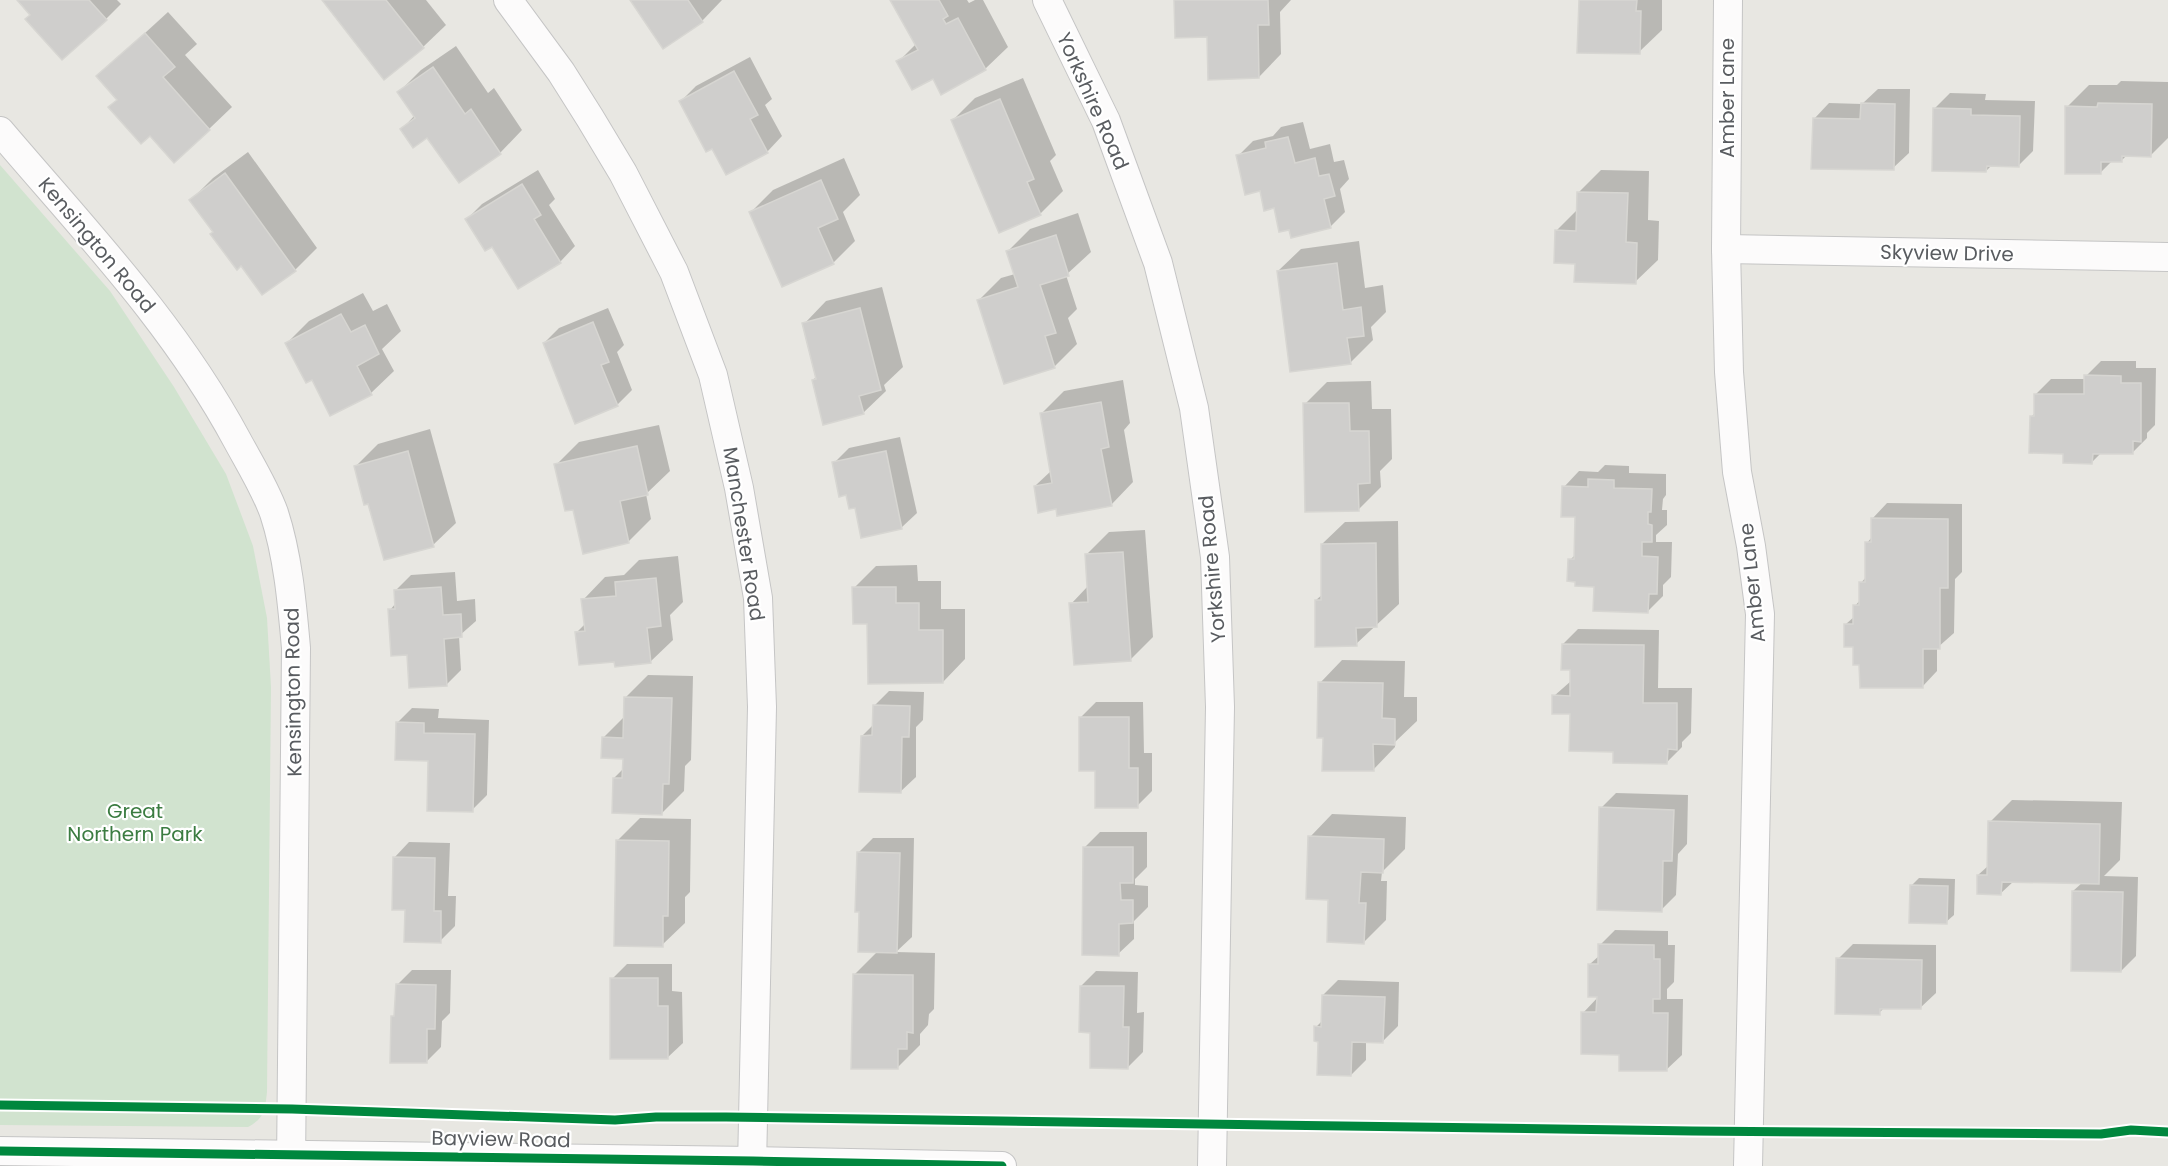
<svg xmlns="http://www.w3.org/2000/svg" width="2168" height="1166" viewBox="0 0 2168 1166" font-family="Poppins,sans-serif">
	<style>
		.green { fill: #d1e3cf }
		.shadow { fill: #0003 }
		.building { fill: #cfcecc; stroke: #d7d6d2; stroke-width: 1.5 }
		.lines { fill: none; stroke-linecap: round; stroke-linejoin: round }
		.minor-casing { stroke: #c5c5c5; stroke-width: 30 }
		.minor { stroke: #fcfbfb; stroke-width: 28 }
		.cycleway-casing { stroke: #fff; stroke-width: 13 }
		.cycleway { stroke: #00873e; stroke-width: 9 }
		.labels { text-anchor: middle; stroke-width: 4.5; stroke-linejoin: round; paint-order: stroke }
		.street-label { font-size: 20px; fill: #595c60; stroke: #fff }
		.park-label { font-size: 20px; fill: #3b7c41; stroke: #fff }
	</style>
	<rect width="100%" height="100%" fill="#e8e7e2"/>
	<path class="green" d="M 0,165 L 110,291 L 174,387 L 226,474 L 253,546 L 267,618 L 271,687 L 267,1092 C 265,1111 264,1118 248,1127 L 0,1125 Z"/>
	<g class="shadow">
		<polygon points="19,0 117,0 121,4 106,19 32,14"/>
		<polygon points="323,0 426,0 446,25 423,47 385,77"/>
		<polygon points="631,0 722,0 702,21"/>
		<polygon points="892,0 967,0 969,3 975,0 983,0 1008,47 985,69 933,77 898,62 916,44"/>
		<polygon points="1176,0 1291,0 1280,12 1281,54 1259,77 1208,35"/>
		<polygon points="1580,0 1662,0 1662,30 1639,52"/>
		<polygon points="168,12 197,44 185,55 232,107 209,129 118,99 98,76"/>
		<polygon points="456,46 488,93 494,88 522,130 500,153 402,129 415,115 399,92 421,70"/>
		<polygon points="750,57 772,99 765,105 782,136 767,152 713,147 681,101 696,86"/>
		<polygon points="1023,78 1056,155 1050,161 1063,191 1040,214 953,120 975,98"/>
		<polygon points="2121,81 2168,82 2168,138 2151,155 2127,155 2121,161 2112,161 2100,173 2067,107 2089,85 2117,85"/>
		<polygon points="1878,89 1910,89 1909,153 1893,168 1814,119 1829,103 1862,104"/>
		<polygon points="1950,93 1986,94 1985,100 2035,101 2033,151 2018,166 1992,165 1986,171 1935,108"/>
		<polygon points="1303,122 1310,149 1330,144 1334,162 1344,160 1349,179 1340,189 1345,212 1330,227 1290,228 1238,156 1253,141 1273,136 1281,127"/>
		<polygon points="248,152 317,248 295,270 242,264 237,268 191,200 213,178"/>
		<polygon points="844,158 860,195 843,212 855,241 833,263 751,212 773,190"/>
		<polygon points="538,170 555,199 549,205 575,246 560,262 492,245 467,219 482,204"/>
		<polygon points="1601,170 1649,171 1648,220 1659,221 1658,260 1635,282 1577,263 1557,230 1578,209 1578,193"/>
		<polygon points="1078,213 1091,252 1066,275 1077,309 1068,318 1077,344 1054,367 978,301 1001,278 1015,274 1008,251 1030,229"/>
		<polygon points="1359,241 1365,288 1383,285 1386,312 1371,327 1373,340 1350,363 1278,271 1301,249"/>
		<polygon points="882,287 903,367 884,385 886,391 863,413 813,380 817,376 804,324 826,301"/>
		<polygon points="363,293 373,311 387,304 401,331 382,349 394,371 371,393 313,378 287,343 309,321"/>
		<polygon points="608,308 624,345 617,352 632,390 617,405 544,343 559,328"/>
		<polygon points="2101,361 2136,361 2136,368 2156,368 2155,425 2147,433 2147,438 2132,453 2102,452 2092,462 2065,453 2032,416 2036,412 2036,394 2051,379 2086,379 2086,376"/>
		<polygon points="1123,380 1130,423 1124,430 1133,482 1111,505 1057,508 1035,486 1052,470 1042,413 1064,391"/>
		<polygon points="1371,381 1372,409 1391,409 1392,459 1380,471 1381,487 1358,510 1305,404 1327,382"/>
		<polygon points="659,425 670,471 646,494 651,519 628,542 575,508 556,465 579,442"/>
		<polygon points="430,429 456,523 433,545 369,502 356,466 378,444"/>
		<polygon points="900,437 917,513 901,528 847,494 834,463 849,448"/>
		<polygon points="1605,465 1629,466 1629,473 1666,474 1666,495 1663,499 1662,510 1667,510 1667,525 1656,535 1656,542 1672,542 1671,577 1663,585 1663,596 1647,612 1595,585 1570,560 1576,554 1576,516 1564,487 1579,471 1598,472"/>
		<polygon points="1887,503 1962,504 1962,572 1955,579 1954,633 1937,648 1937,671 1922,687 1861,664 1846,624 1855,616 1855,606 1861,599 1861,583 1866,577 1867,543 1872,537 1872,519"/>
		<polygon points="1398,521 1399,604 1356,644 1316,600 1323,594 1322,544 1345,522"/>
		<polygon points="1145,530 1153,637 1130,660 1071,604 1088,586 1086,555 1109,532"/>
		<polygon points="678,556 683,602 670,615 673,640 650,662 616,660 577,632 586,623 583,600 605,577 624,575 639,560"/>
		<polygon points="917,565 918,581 941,581 941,609 965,609 965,659 943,682 869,623 854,588 876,566"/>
		<polygon points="455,572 457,601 475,599 476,621 459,636 461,670 446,685 408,653 390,610 396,603 396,590 411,575"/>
		<polygon points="1578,629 1659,630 1658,688 1692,688 1691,733 1682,742 1682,747 1667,762 1615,750 1554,696 1571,681 1571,669 1563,644"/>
		<polygon points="1342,660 1405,661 1404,697 1417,697 1417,721 1395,742 1395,747 1373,770 1324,736 1320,683"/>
		<polygon points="648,675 693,676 691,760 685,766 684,791 662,813 614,778 624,768 624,757 603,738 625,716 626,697"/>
		<polygon points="889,691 924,692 923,720 916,727 916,777 900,792 862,736 873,725 874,706"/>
		<polygon points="1096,702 1143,702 1144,753 1152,753 1152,791 1137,806 1096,769 1081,717"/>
		<polygon points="412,708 439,709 438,718 489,720 487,795 472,810 397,723"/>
		<polygon points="1616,793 1688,795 1687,844 1678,854 1676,895 1661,910 1601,808"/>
		<polygon points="2012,800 2122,802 2120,860 2104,876 2138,877 2136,956 2121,971 2073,891 2083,882 2014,881 2001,893 1978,875 1988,866 1990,822"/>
		<polygon points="1332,814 1406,817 1405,849 1382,872 1381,881 1387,881 1386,920 1364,942 1330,898 1310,837"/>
		<polygon points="640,818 691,819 690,892 685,897 685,923 662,945 617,841"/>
		<polygon points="1100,832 1147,832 1147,867 1135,879 1135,885 1148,886 1148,907 1134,921 1134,939 1118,954 1085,847"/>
		<polygon points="873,838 914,838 912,937 896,952 935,953 934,1009 929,1014 928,1025 920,1034 920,1045 897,1068 854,975 878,951 858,853"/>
		<polygon points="409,842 450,843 448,896 456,896 455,926 440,941 406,909 394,858"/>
		<polygon points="1919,878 1955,879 1954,915 1946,922 1911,886"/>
		<polygon points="1615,930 1668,931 1668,945 1675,945 1674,982 1667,989 1667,999 1683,999 1682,1055 1666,1070 1620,1053 1583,1013 1600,995 1590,964 1600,955 1600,945"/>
		<polygon points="1853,944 1936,945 1936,993 1920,1008 1885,1007 1879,1013 1838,959"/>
		<polygon points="627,964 672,964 672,991 682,992 683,1043 667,1058 612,979"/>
		<polygon points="412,970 451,970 450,1013 442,1021 441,1047 426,1062 392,1017 396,1013 397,985"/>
		<polygon points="1096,971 1138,972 1137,1013 1144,1012 1143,1052 1128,1067 1092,1031 1081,986"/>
		<polygon points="1338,980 1399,982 1398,1026 1383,1041 1366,1041 1366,1060 1351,1075 1319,1041 1316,1027 1323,1020 1323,995"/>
	</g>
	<g class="building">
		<polygon points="17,0 89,0 107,20 62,60 25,19 30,15"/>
		<polygon points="322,0 386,0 424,48 384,80"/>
		<polygon points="630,0 688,0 703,22 663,49"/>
		<polygon points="890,0 939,0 948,16 943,19 946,24 958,18 986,70 941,95 933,79 912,90 896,61 918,50"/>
		<polygon points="1174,0 1268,0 1269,25 1258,25 1259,78 1208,80 1207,37 1175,38"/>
		<polygon points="1579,0 1637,0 1636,11 1641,11 1640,54 1577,53"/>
		<polygon points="145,33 175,67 163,77 210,130 174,163 150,136 141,144 108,107 117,100 96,76"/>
		<polygon points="433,67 465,114 471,109 501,154 459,183 427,138 413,148 400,129 415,118 397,92"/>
		<polygon points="734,71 758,115 750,119 768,153 726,175 712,149 706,152 679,101"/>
		<polygon points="1000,99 1034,179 1027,182 1041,215 999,233 951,120"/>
		<polygon points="1861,103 1895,104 1894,170 1811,169 1813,118 1860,119"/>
		<polygon points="2098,103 2152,104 2151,157 2122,156 2122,162 2101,162 2101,174 2065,174 2065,106 2097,107"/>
		<polygon points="1933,108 1971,109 1971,115 2020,116 2019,167 1987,166 1986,172 1932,171"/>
		<polygon points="1288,137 1295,163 1315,158 1319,176 1329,174 1335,196 1324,199 1331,228 1291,238 1289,230 1279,232 1274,208 1264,211 1260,191 1245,195 1236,155 1266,148 1265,142"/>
		<polygon points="225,173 296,271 262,295 241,266 237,270 210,234 213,232 189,200"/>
		<polygon points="821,180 838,219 818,228 834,264 782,287 749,212"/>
		<polygon points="522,184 541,215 534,219 561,263 518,289 492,247 485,251 465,219"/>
		<polygon points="1577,192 1628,193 1626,242 1637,243 1636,284 1574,282 1575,264 1554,263 1555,230 1576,231"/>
		<polygon points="1056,235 1069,276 1040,285 1056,333 1045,336 1055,368 1004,384 977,300 1018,287 1006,251"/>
		<polygon points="1337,263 1343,310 1361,307 1364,336 1347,338 1351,364 1290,372 1277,271"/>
		<polygon points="860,308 881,390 859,396 864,414 823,425 812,380 816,379 802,323"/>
		<polygon points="341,314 351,332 365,325 379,354 357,366 372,395 330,416 312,380 306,383 285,343"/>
		<polygon points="593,322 609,362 601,365 618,406 575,424 543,343"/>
		<polygon points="2084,375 2121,376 2121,383 2141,383 2141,442 2133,441 2133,454 2093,454 2092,464 2063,463 2063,454 2029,453 2030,416 2034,416 2034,394 2084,394"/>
		<polygon points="1101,402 1109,447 1101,449 1112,506 1057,516 1056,509 1038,513 1034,486 1052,483 1040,413"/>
		<polygon points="1303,403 1349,403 1350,431 1369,431 1370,483 1358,484 1359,511 1305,512"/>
		<polygon points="637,446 648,495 620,501 629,543 583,554 573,510 565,511 554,464"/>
		<polygon points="408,451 434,547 384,560 368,504 364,505 354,466"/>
		<polygon points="886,451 902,529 861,538 855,508 849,509 846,495 839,497 832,462"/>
		<polygon points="1588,479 1614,480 1614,488 1652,489 1651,512 1648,512 1648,524 1652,525 1652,542 1642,542 1642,556 1658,557 1657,594 1649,594 1648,613 1593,611 1594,587 1575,586 1575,582 1567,581 1568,559 1574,559 1575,517 1561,517 1562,486 1588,487"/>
		<polygon points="1871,518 1948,519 1948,588 1940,588 1940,649 1923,649 1923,688 1860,688 1859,665 1853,665 1853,647 1844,647 1844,624 1853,624 1853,605 1859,605 1859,582 1865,582 1865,542 1871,542"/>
		<polygon points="1376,543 1377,627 1356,628 1357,646 1315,647 1315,600 1321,600 1321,544"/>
		<polygon points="1123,552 1131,661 1074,665 1069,603 1088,602 1085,554"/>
		<polygon points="656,578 661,626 647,628 651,663 615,667 614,662 579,665 575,632 585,631 581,599 616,596 615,582"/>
		<polygon points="441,587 443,615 461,614 462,637 444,639 447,686 409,688 407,655 391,656 388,609 395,609 394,590"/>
		<polygon points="852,587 896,587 896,603 919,603 919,630 943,630 943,683 868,684 867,624 853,624"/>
		<polygon points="1562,644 1644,645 1643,703 1677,703 1677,750 1668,749 1667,764 1613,763 1613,752 1569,751 1570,714 1552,714 1552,695 1570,696 1570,670 1561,670"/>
		<polygon points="1318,682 1383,683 1382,718 1395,719 1395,745 1373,744 1374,771 1322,771 1323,738 1317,738"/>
		<polygon points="624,697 672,698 669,784 663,784 662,815 612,813 613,778 622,778 623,759 601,758 602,737 623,738"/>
		<polygon points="873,705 910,706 909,737 902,737 901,793 859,792 861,736 872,735"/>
		<polygon points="1079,717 1129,717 1129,768 1138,768 1138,808 1095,808 1095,771 1079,771"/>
		<polygon points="396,722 424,723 424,733 475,734 473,812 427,811 428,761 395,760"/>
		<polygon points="1599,807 1674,810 1672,861 1663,861 1662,912 1597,910"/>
		<polygon points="1988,821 2100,824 2099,884 2002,882 2001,895 1977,894 1977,875 1987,875"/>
		<polygon points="1308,836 1384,839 1383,873 1361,872 1359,903 1366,903 1364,944 1327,942 1328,900 1306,899"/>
		<polygon points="616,840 669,841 668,916 663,916 663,947 614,946"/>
		<polygon points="1083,847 1133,847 1133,883 1120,883 1121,900 1133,900 1133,923 1119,924 1119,956 1082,955"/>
		<polygon points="857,852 900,853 897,953 858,952 859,912 855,912"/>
		<polygon points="393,857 435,858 434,911 441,911 441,943 404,942 405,910 392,910"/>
		<polygon points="1910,885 1948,886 1947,924 1909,923"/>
		<polygon points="2072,891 2123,892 2121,972 2071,971"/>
		<polygon points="1598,944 1654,945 1654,959 1660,959 1660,999 1653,999 1653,1013 1668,1013 1667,1071 1619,1071 1619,1055 1581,1054 1581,1012 1596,1012 1597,997 1588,997 1588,964 1598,964"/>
		<polygon points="1836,958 1922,960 1921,1009 1880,1009 1880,1015 1835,1014"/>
		<polygon points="853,974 913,975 913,1033 907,1032 907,1049 898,1049 898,1069 851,1069"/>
		<polygon points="610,978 658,978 658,1006 668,1006 668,1059 610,1059"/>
		<polygon points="396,984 436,985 435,1029 427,1029 427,1063 390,1063 391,1016 394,1016"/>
		<polygon points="1080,986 1124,986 1123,1027 1129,1027 1128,1069 1090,1068 1090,1033 1079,1032"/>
		<polygon points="1322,995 1385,997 1383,1043 1352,1042 1351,1076 1317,1075 1318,1042 1314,1041 1314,1026 1321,1027"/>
	</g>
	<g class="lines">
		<g class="minor-casing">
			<g id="minor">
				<polyline points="508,0 561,72 590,118 623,173 674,272 713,375 739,488 758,598 762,707 752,1166"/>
				<polyline points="1047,0 1106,121 1158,263 1194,408 1215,557 1220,707 1212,1166"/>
				<polyline points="1728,0 1726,249 1729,372 1737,472 1751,546 1760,614 1748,1166"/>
				<path d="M 0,131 C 85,231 174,323 237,440 C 250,464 265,488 274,513 C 288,556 292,603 296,648 L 291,1166"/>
				<polyline points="1726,249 2168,257"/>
				<polyline points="0,1151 753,1161 1002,1166"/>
			</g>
		</g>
		<use href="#minor" class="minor"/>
		<g class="cycleway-casing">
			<g id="cycleway">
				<polyline points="0,1105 292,1109 615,1120 656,1117 726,1117 1692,1131 2101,1134 2131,1130 2168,1132"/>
				<polyline points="0,1151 753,1161 1002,1166"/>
			</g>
		</g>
		<use href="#cycleway" class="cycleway"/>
	</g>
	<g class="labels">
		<g class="street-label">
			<text transform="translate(1727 98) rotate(-90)" y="7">Amber Lane</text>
			<text transform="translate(1093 101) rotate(66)" y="7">Yorkshire Road</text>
			<text transform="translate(97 245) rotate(50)" y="7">Kensington Road</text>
			<text transform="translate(1947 253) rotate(1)" y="7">Skyview Drive</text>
			<text transform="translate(744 534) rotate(81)" y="7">Manchester Road</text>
			<text transform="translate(1212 569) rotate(-95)" y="7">Yorkshire Road</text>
			<text transform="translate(1752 583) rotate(-96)" y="7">Amber Lane</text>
			<text transform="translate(293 692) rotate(-91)" y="7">Kensington Road</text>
			<text transform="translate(501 1139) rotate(1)" y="7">Bayview Road</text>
		</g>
		<g class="park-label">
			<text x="135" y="818">Great<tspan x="135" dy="23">Northern Park</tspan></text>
		</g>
	</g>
</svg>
